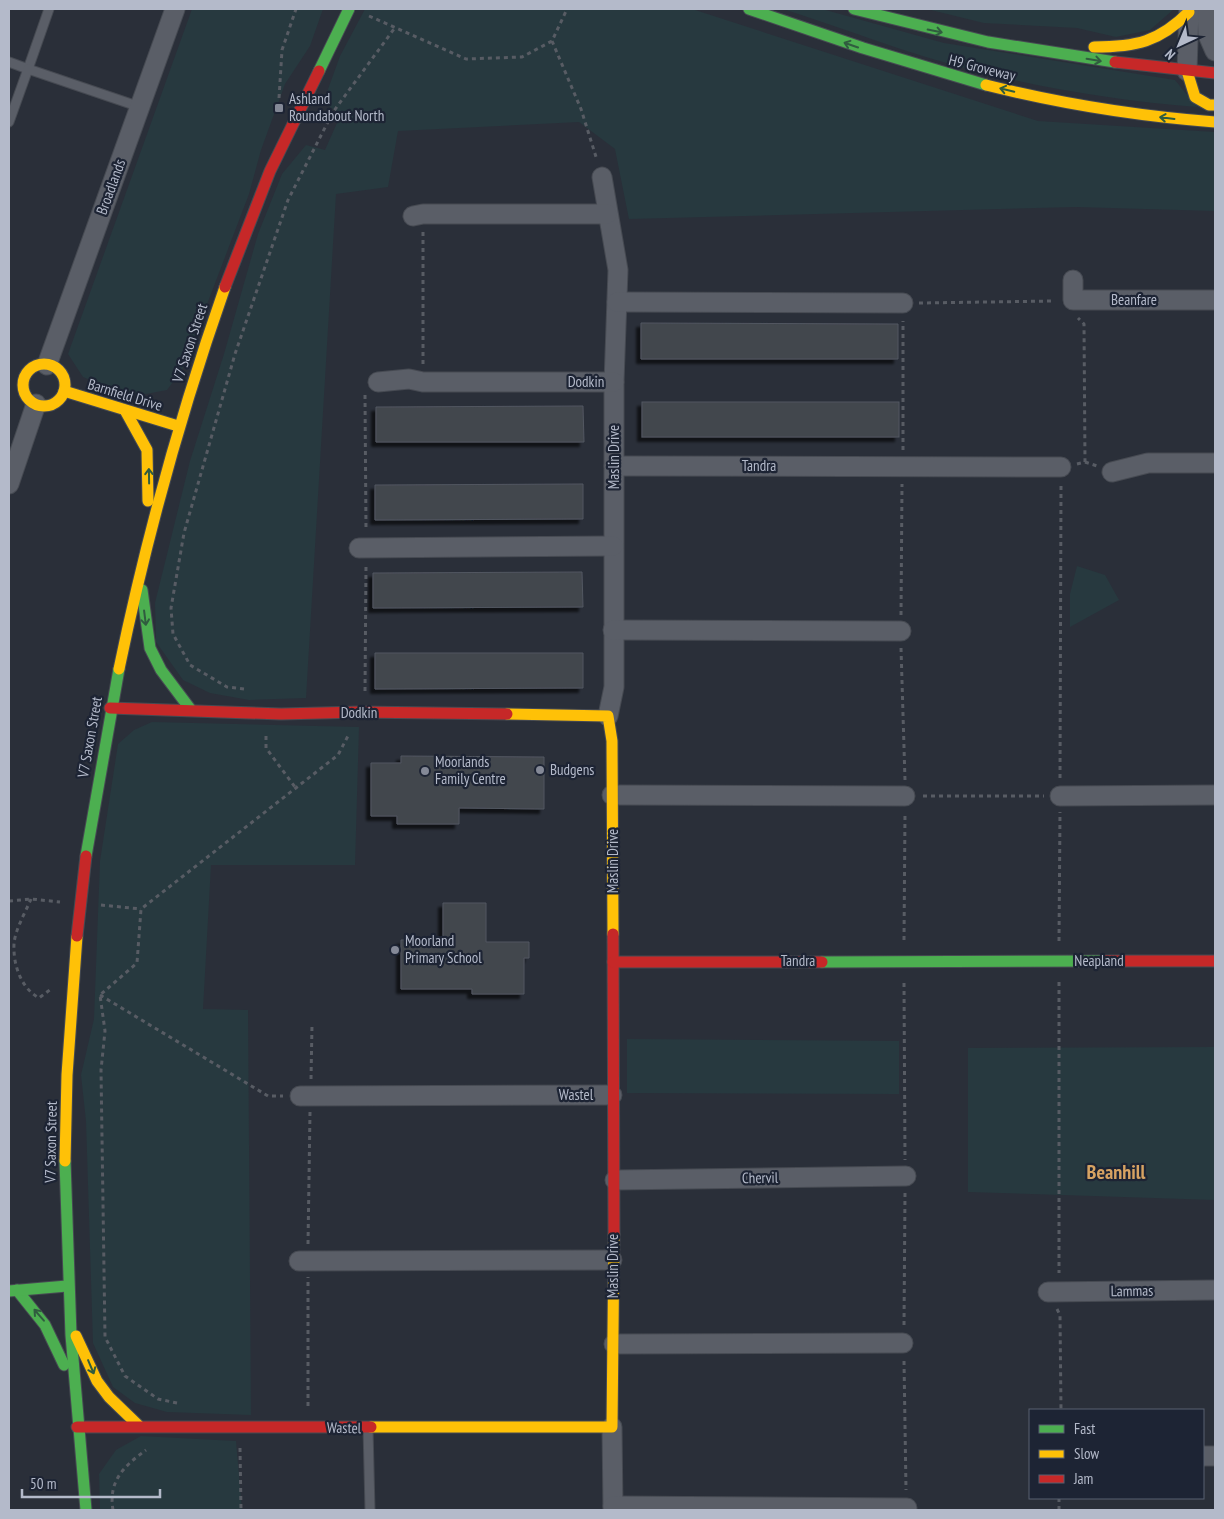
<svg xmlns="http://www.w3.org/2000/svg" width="1224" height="1519" viewBox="0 0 1224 1519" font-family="'PT Sans Narrow',sans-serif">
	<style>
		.green { fill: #27393f }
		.building { fill: #42464e; stroke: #525761; filter: url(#shadow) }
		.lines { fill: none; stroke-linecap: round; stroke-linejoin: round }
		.lane-casing { stroke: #464a52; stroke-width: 11 }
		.street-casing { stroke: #464a52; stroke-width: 21 }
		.fast-casing { stroke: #464a52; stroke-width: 13 }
		.slow-casing { stroke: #464a52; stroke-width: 13 }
		.jam-casing { stroke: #464a52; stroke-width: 13 }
		.path { stroke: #585c64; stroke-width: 3; stroke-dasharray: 4 4; stroke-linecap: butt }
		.lane { stroke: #5a5e67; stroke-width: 9 }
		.street { stroke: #5a5e67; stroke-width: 19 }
		.fast { stroke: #4caf50; stroke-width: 11 }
		.slow { stroke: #ffc107; stroke-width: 11 }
		.jam { stroke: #c62828; stroke-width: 11 }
		.jam-bridge-casing { stroke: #464a52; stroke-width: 13; stroke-linecap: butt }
		.jam-bridge { stroke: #c62828; stroke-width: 11 }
		.oneway { stroke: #305c3f }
		.poi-dot { fill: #848997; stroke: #1d2434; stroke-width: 2 }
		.labels { text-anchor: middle; stroke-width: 4.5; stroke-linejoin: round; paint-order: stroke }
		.street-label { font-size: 15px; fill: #b4baca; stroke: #1d2434 }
		.poi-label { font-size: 15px; fill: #b4baca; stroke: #1d2434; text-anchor: start }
		.district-label { font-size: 20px; font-weight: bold; fill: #d7a362; stroke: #1d2434 }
	</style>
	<defs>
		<filter id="shadow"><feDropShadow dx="-4.5" dy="4.5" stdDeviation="1" flood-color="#0009"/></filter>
	</defs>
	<rect width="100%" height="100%" fill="#2a2f39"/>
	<g class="green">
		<polygon points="192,9 323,9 310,46 285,84 261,150 249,194 182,370 167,390 146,394 119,392 83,377 68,354"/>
		<polygon points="365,9 692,9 1038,121 1215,132 1215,211 1076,207 629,219 615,149 579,122 398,131 388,187 336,194 306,698 249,700 210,693 183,680 156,642 155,603 190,461 224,354 258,234 282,174 306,145 325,150 341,114 323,103 340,56"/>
		<path d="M 783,9 L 822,9 L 944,43 L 1175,80 L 1197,107 C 1121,101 1046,89 972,70 C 908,54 846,29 783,9 Z"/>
		<polygon points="927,9 1174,9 1150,30 1116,37 1077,28 984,23"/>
		<polygon points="1077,566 1105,575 1119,600 1070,627 1070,594"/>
		<polygon points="152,722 359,727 355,865 211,865 203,1009 248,1010 251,1415 167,1412 135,1403 113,1387 93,1343 86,1121 81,1075 94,1019 100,861 118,744 134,730"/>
		<polygon points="627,1039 899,1041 899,1094 627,1093"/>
		<polygon points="1215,1047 1215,1200 968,1192 968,1048"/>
		<polygon points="141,1436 236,1441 242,1510 100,1510 99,1474 116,1450"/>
	</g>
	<g class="building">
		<polygon points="641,323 898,324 898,359 641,359"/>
		<rect x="642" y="402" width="257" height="35"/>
		<polygon points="583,406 584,442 376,442 376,407"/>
		<polygon points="583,484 583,519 375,520 375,485"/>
		<polygon points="582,572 583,607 373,608 373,573"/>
		<polygon points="375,653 583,653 583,688 375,689"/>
		<polygon points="401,756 544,757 544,809 459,808 459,824 397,824 397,816 371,816 371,763 401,763"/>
		<polygon points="443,903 486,903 486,942 529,942 529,958 524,958 524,994 472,994 472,989 401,989 401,940 443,940"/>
	</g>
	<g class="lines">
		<g class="lane-casing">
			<g id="lane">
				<polyline points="9,62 28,69 49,9"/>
				<polyline points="9,122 28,69 140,107"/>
				<polyline points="368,1428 370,1510"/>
			</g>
		</g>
		<g class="street-casing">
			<g id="street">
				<polyline points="1207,9 1208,35 1215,51"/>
				<polyline points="1187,71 1189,9"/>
				<polyline points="602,177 618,270 614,382 614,687 608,716"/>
				<polyline points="413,216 423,214 607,214"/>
				<polyline points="1073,280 1073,300 1215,300"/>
				<polyline points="617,302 903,303"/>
				<polyline points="47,365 175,9"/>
				<polyline points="378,382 409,379 423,382 614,382"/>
				<polyline points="614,466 1061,467"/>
				<polyline points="1112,472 1148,463 1215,463"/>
				<polyline points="9,484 36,404"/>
				<polyline points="359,548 613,546"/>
				<polyline points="613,630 901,631"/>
				<polyline points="612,795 905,796"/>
				<polyline points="1060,796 1215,795"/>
				<polyline points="300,1096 612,1095"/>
				<polyline points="615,1180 906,1176"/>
				<polyline points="299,1261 612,1260"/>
				<polyline points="1048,1292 1215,1290"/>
				<polyline points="614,1344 903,1343"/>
				<polyline points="612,1427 613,1510"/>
				<polyline points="1203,1456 1215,1456"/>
				<polyline points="613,1506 907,1508"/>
			</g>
		</g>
		<g class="fast-casing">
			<g id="fast">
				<polyline points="749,9 863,48 986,85"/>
				<polyline points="854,9 988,42 1115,62"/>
				<polyline points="319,71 349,9"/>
				<polyline points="142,590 150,648 161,670 191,710"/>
				<polyline points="86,856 119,669"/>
				<polyline points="822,962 1102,961"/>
				<polyline points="65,1161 71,1335 86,1510"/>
				<polyline points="17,1290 45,1325 64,1365"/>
				<polyline points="9,1291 67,1286"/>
			</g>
		</g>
		<g class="slow-casing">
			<g id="slow">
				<path d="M 1094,47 C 1136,47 1159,42 1189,12"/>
				<polyline points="1187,71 1195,97 1209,105 1215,105"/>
				<path d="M 986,85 C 1062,104 1137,116 1215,122"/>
				<circle cx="44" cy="385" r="21"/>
				<polyline points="64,391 178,426"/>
				<polyline points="126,412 147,450 148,501"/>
				<path d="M 119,669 C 146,539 181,412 225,287"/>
				<polyline points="507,714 608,716 612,741 613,934"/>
				<polyline points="65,1161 67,1075 77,936"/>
				<polyline points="76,1336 97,1381 109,1397 139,1426"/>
				<polyline points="371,1427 612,1427 614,1235"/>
			</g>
		</g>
		<g class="jam-casing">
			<g id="jam">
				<polyline points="1115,62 1215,73"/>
				<polyline points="225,287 270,171 319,71"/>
				<polyline points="110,708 281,714 360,712 507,714"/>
				<polyline points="613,934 614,1235"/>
				<polyline points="1102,961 1215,961"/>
				<polyline points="613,962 822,962"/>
				<polyline points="77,1427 371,1427"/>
			</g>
		</g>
		<g class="path">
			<polyline points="369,16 466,59 522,57 552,41 567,9"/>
			<polyline points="552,41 581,109 597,160"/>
			<polyline points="279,98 282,50 296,9"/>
			<polyline points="919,303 1055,301"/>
			<polyline points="423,364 423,232"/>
			<polyline points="365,395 366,531"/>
			<polyline points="903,450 903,321"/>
			<polyline points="1085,462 1097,466"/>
			<polyline points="1077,464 1085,462 1084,324 1078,318"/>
			<polyline points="901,615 902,484"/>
			<polyline points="901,648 905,780"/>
			<polyline points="244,689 227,687 190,665 173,634 171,608 184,533 235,354 288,200 333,112 394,29"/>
			<polyline points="365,691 366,565"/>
			<polyline points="266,736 266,748 295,787"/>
			<polyline points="1060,778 1061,485"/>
			<polyline points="923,796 1044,796"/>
			<path d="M 31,899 C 25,913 15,930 14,944 C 13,965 21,988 39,998 L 51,989"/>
			<polyline points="9,901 31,899 60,902"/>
			<polyline points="101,905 141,909"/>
			<polyline points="904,940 905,813"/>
			<polyline points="1059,941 1060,812"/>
			<polyline points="1059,982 1059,1273"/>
			<polyline points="904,983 905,1160"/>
			<polyline points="100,995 268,1096 283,1096"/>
			<polyline points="311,1079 312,1025"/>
			<polyline points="308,1244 310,1112"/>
			<polyline points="1057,1309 1060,1315 1061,1410"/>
			<polyline points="904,1325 905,1193"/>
			<polyline points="904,1361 906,1490"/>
			<polyline points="177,1403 158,1399 125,1376 105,1337 101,1070 105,1031 100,995 137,963 141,909 338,755 349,734"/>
			<polyline points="308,1406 308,1277"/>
			<polyline points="240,1448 241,1510"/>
			<path d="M 113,1510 C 108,1481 124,1466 146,1450"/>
			<polyline points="1059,1510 1059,1498"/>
		</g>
		<use href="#lane" class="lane"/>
		<use href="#street" class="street"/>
		<use href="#fast" class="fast"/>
		<use href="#slow" class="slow"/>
		<use href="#jam" class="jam"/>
		<g class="jam-bridge-casing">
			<polyline id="jam-bridge" points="77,936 86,856"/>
		</g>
		<use href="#jam-bridge" class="jam-bridge"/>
	</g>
	<defs><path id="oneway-shaft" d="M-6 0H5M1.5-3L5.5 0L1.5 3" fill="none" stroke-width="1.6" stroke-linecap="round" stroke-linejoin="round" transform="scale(1.25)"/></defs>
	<g class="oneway">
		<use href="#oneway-shaft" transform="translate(935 31) rotate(11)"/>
		<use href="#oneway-shaft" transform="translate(851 45) rotate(-161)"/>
		<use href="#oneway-shaft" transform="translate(1094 60) rotate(9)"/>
		<use href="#oneway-shaft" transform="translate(1007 90) rotate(-166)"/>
		<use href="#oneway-shaft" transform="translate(1167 118) rotate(-173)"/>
		<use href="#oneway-shaft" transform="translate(149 476) rotate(-91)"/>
		<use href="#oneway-shaft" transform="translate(145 618) rotate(83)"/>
		<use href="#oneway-shaft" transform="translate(39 1315) rotate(-131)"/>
		<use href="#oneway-shaft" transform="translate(91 1367) rotate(67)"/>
	</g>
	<g class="poi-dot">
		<rect x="274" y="103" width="10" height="10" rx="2.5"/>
		<circle cx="540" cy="770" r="5"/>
		<circle cx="425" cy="771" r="5"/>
		<circle cx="395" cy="950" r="5"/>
	</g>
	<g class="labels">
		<g class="street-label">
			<text transform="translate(982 68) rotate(14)" y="5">H9 Groveway</text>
			<text transform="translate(111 187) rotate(-70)" y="5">Broadlands</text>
			<text x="1134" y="305">Beanfare</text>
			<text transform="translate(190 343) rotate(-72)" y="5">V7 Saxon Street</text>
			<text x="586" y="387">Dodkin</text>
			<text transform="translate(125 395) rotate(17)" y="5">Barnfield Drive</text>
			<text transform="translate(614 457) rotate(-90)" y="5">Maslin Drive</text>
			<text x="759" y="471">Tandra</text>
			<text x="359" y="718">Dodkin</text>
			<text transform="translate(90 737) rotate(-80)" y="5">V7 Saxon Street</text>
			<text transform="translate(613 861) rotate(-90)" y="5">Maslin Drive</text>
			<text x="798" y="966">Tandra</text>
			<text x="1099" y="966">Neapland</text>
			<text x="576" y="1100">Wastel</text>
			<text transform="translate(51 1142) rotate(-89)" y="5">V7 Saxon Street</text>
			<text transform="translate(760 1178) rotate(-1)" y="5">Chervil</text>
			<text transform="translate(613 1266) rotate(-90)" y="5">Maslin Drive</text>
			<text transform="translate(1132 1291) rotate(-1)" y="5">Lammas</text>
			<text transform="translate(344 1428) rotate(1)" y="5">Wastel</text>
		</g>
		<g class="poi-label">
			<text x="289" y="104">Ashland<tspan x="289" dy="17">Roundabout North</tspan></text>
			<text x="435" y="767">Moorlands<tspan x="435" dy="17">Family Centre</tspan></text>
			<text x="550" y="775">Budgens</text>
			<text x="405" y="946">Moorland<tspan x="405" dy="17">Primary School</tspan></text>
		</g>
		<g class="district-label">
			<text x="1116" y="1179">Beanhill</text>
		</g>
	</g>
	<rect width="1224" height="1519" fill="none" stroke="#b4baca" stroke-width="20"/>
	<rect x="1029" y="1409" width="175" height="90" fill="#1d2434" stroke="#596070"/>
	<rect x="1039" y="1425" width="25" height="8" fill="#4caf50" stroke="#596070"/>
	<text x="1074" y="1434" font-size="15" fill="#b4baca">Fast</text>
	<rect x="1039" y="1450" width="25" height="8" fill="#ffc107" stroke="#596070"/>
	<text x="1074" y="1459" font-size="15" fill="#b4baca">Slow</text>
	<rect x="1039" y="1475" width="25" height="8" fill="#c62828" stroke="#596070"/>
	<text x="1074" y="1484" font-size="15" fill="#b4baca">Jam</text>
	<g transform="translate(1179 45) rotate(224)" stroke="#1d2434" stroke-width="4" paint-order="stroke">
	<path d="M0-4L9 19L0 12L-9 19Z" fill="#b4baca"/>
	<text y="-8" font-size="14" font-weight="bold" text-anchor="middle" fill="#b4baca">N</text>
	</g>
	<path d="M22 1489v8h138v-8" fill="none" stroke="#b4baca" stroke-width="2.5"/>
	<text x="30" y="1489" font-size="15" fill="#b4baca" stroke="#1d2434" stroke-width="4" paint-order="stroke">50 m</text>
</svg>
